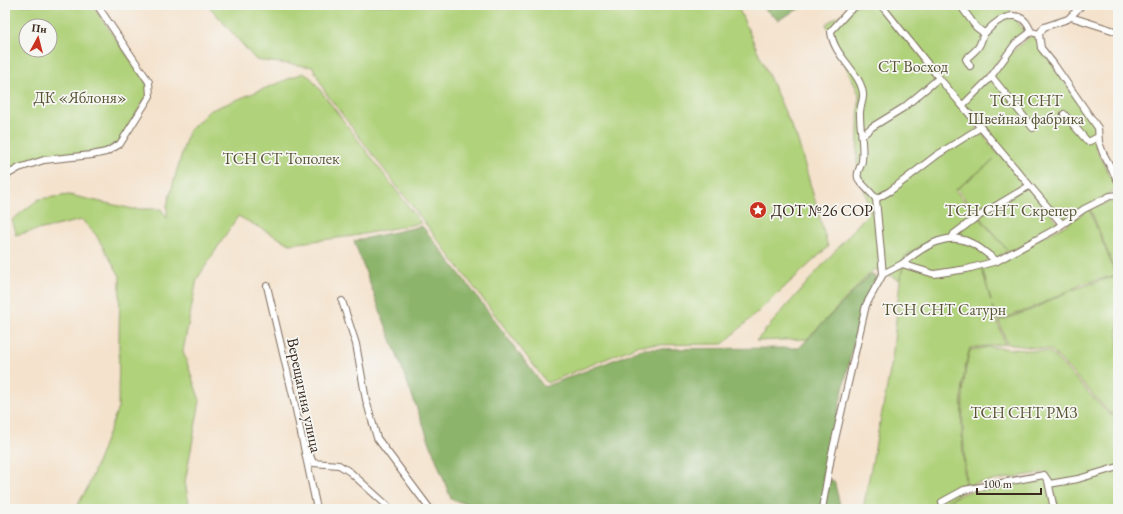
<svg xmlns="http://www.w3.org/2000/svg" width="1123" height="514" viewBox="0 0 1123 514" font-family="'EB Garamond',serif">
	<style>
		.green { fill: #b0d27a; stroke: #767e4c; fill-rule: evenodd }
		.forest { fill: #8cb46a; stroke: #646f44 }
		.lines { fill: none; stroke-linecap: round; stroke-linejoin: round }
		.minor-casing { stroke: #7c6a5b; stroke-width: 8 }
		.minor { stroke: #fff; stroke-width: 6 }
		.labels { text-anchor: middle; stroke-width: 3.5; stroke-linejoin: round; paint-order: stroke }
		.park-label { font-size: 16px; fill: #585435; stroke: #f6f6f2 }
		.poi-label { font-size: 16px; fill: #3b2a1e; stroke: #f6f6f2; text-anchor: start }
		.street-label { font-size: 16px; fill: #3b2a1e; stroke: #f6f6f2 }
	</style>
	<rect width="100%" height="100%" fill="#f6f6f2"/>
	<filter id="ink" filterUnits="userSpaceOnUse"><feTurbulence type="fractalNoise" baseFrequency=".025" numOctaves="2"/><feDisplacementMap in="SourceGraphic" scale="8" xChannelSelector="R" yChannelSelector="G"/><feConvolveMatrix kernelMatrix="1 2 1 2 8 2 1 2 1" color-interpolation-filters="sRGB"/></filter>
	<filter id="wash" filterUnits="userSpaceOnUse"><feTurbulence type="fractalNoise" baseFrequency=".012" numOctaves="4" result="noise"/><feDisplacementMap in="SourceGraphic" scale="16" xChannelSelector="R" yChannelSelector="G"/><feGaussianBlur stdDeviation="0.9" result="paint"/><feColorMatrix in="noise" values="0 0 0 0 0 0 0 0 0 0 0 0 0 0 0 0 0 1.4 0 .05"/><feComposite in="paint" operator="in"/></filter>
	<g filter="url(#wash)">
		<rect width="100%" height="100%" fill="#f4e2cc"/>
		<g class="green">
			<path d="M 5,5 L 92,5 L 146,82 L 149,92 L 119,142 L 103,150 L 51,157 L 18,165 L 5,174 ZM 26,26 L 50,26 L 50,50 L 26,50 Z"/>
			<polygon points="208,5 737,5 798,141 828,247 723,344 640,345 547,383 325,92 313,67 256,60"/>
			<path d="M 856,5 L 1007,5 L 1024,32 L 959,105 L 1000,156 L 1002,154 L 1060,225 L 1009,252 L 957,189 L 994,160 L 955,190 L 1008,251 L 994,259 L 970,239 L 934,237 L 905,256 L 900,279 L 906,257 L 934,238 L 969,240 L 995,261 L 981,266 L 991,301 L 982,267 L 1061,228 L 1089,209 L 1116,275 L 1083,284 L 1030,309 L 998,320 L 992,306 L 1005,344 L 970,348 C 956,393 963,442 965,489 L 942,505 L 942,509 L 863,509 L 892,361 L 900,280 L 874,269 L 807,339 L 756,341 L 870,211 L 857,163 L 859,94 L 826,24 Z"/>
			<path d="M 1033,35 L 1038,35 L 1051,62 L 1097,128 L 1096,149 L 1117,189 L 1062,223 L 961,105 C 983,80 1005,55 1033,35 Z"/>
			<polygon points="303,73 311,78 421,223 353,236 290,244 238,216 197,279 183,351 200,401 185,482 190,509 75,509 88,487 118,408 120,276 96,235 82,220 15,235 16,232 12,220 39,199 69,195 133,209 161,209 167,218 167,205 188,132 209,111"/>
			<polygon points="1118,200 1118,274 1117,275 1090,208"/>
			<polygon points="1118,275 1118,414 1111,414 1051,350 1007,344 999,321 1031,310 1069,291"/>
			<path d="M 989,347 L 1050,352 L 1110,415 L 1118,415 L 1118,509 L 1059,509 L 1047,472 L 966,485 C 964,440 958,394 970,350 Z"/>
			<polygon points="1047,476 1058,509 946,509 945,502 964,493"/>
		</g>
		<g class="forest">
			<polygon points="760,5 806,5 778,20"/>
			<polygon points="422,226 469,286 544,387 642,349 799,348 871,274 877,278 861,309 823,478 834,481 841,509 482,509 451,499 354,241"/>
		</g>
	</g>
	<g filter="url(#ink)">
		<g class="lines">
			<g class="minor-casing">
				<g id="minor">
					<polyline points="881,5 939,78 1062,224"/>
					<polyline points="960,5 976,27 984,33"/>
					<polyline points="1082,5 1068,19 1044,27 1039,34 1041,48 1053,63 1098,128 1099,142 1103,153 1118,181"/>
					<polyline points="1071,17 1118,32"/>
					<path d="M 970,66 L 966,59 C 970,55 976,51 979,46 C 982,41 982,35 986,32 C 1001,15 1022,7 1031,32"/>
					<polyline points="991,76 1033,128"/>
					<polyline points="963,105 990,78 1015,44 1031,32 1039,34"/>
					<polyline points="1064,114 1088,142 1098,137"/>
					<polyline points="862,136 872,127 903,108 939,78"/>
					<polyline points="5,176 19,168 44,160 92,155 106,152 120,144 150,96 149,82 97,5"/>
					<polyline points="876,199 890,191 937,155 981,127"/>
					<polyline points="952,238 954,234 974,219 1029,186"/>
					<path d="M 902,264 C 920,249 945,231 969,242 C 979,246 988,255 997,261"/>
					<polyline points="883,274 902,264 934,274 967,269 997,261 1054,230 1084,209 1110,196 1118,195"/>
					<polyline points="267,286 293,396 317,509"/>
					<polyline points="342,301 356,344 366,400 377,438 430,509"/>
					<polyline points="306,445 313,463 339,465 350,472 391,509"/>
					<polyline points="1049,484 1078,479 1118,467"/>
					<polyline points="942,502 964,490 1044,475 1048,481 1054,509"/>
					<path d="M 822,509 L 831,457 L 866,305 L 883,274 L 876,199 C 872,193 859,182 858,178 C 856,171 861,168 862,161 C 864,145 860,130 860,115 C 859,108 864,100 863,94 C 861,72 832,55 831,31 L 849,11 L 857,5"/>
				</g>
			</g>
			<use href="#minor" class="minor"/>
		</g>
	</g>
	<defs>
		<g id="sight-disc" transform="scale(0.9)"><circle r="9.5" fill="#c8321e" stroke="#f6f6f2"/><path d="M0-6L1.8-2.2L6-1.7L2.9 1.2L3.7 5.4L0 3.3L-3.7 5.4L-2.9 1.2L-6-1.7L-1.8-2.2Z" fill="#fff"/></g>
	</defs>
	<g fill-rule="evenodd">
		<use href="#sight-disc" x="758" y="210"/>
	</g>
	<g class="labels">
		<g class="park-label">
			<text x="913" y="72">СТ Восход</text>
			<text x="80" y="103">ДК «Яблоня»</text>
			<text x="1026" y="106">ТСН СНТ<tspan x="1026" dy="18">Швейная фабрика</tspan></text>
			<text x="281" y="164">ТСН СТ Тополек</text>
			<text x="1011" y="216">ТСН СНТ Скрепер</text>
			<text x="944" y="315">ТСН СНТ Сатурн</text>
			<text x="1024" y="418">ТСН СНТ РМЗ</text>
		</g>
		<g class="poi-label">
			<text x="771" y="216">ДОТ №26 СОР</text>
		</g>
		<g class="street-label">
			<text transform="translate(305 395) rotate(78)" y="6">Верещагина улица</text>
		</g>
	</g>
	<rect width="1123" height="514" fill="none" stroke="#f6f6f2" stroke-width="20"/>
	<g transform="translate(38 38) rotate(7)"><circle r="19" fill="#f6f6f2" stroke="#aba49d"/>
	<path d="M0-3L7 15L0 10L-7 15Z" fill="#c8321e"/>
	<text y="-6" font-size="11" font-weight="bold" text-anchor="middle" fill="#3b2a1e">Пн</text>
	</g>
	<path d="M977 488v6h64v-6" fill="none" stroke="#3b2a1e" stroke-width="2"/>
	<text x="983" y="488" font-size="12" fill="#3b2a1e" stroke="#f6f6f2" stroke-width="3" paint-order="stroke">100 m</text>
</svg>
